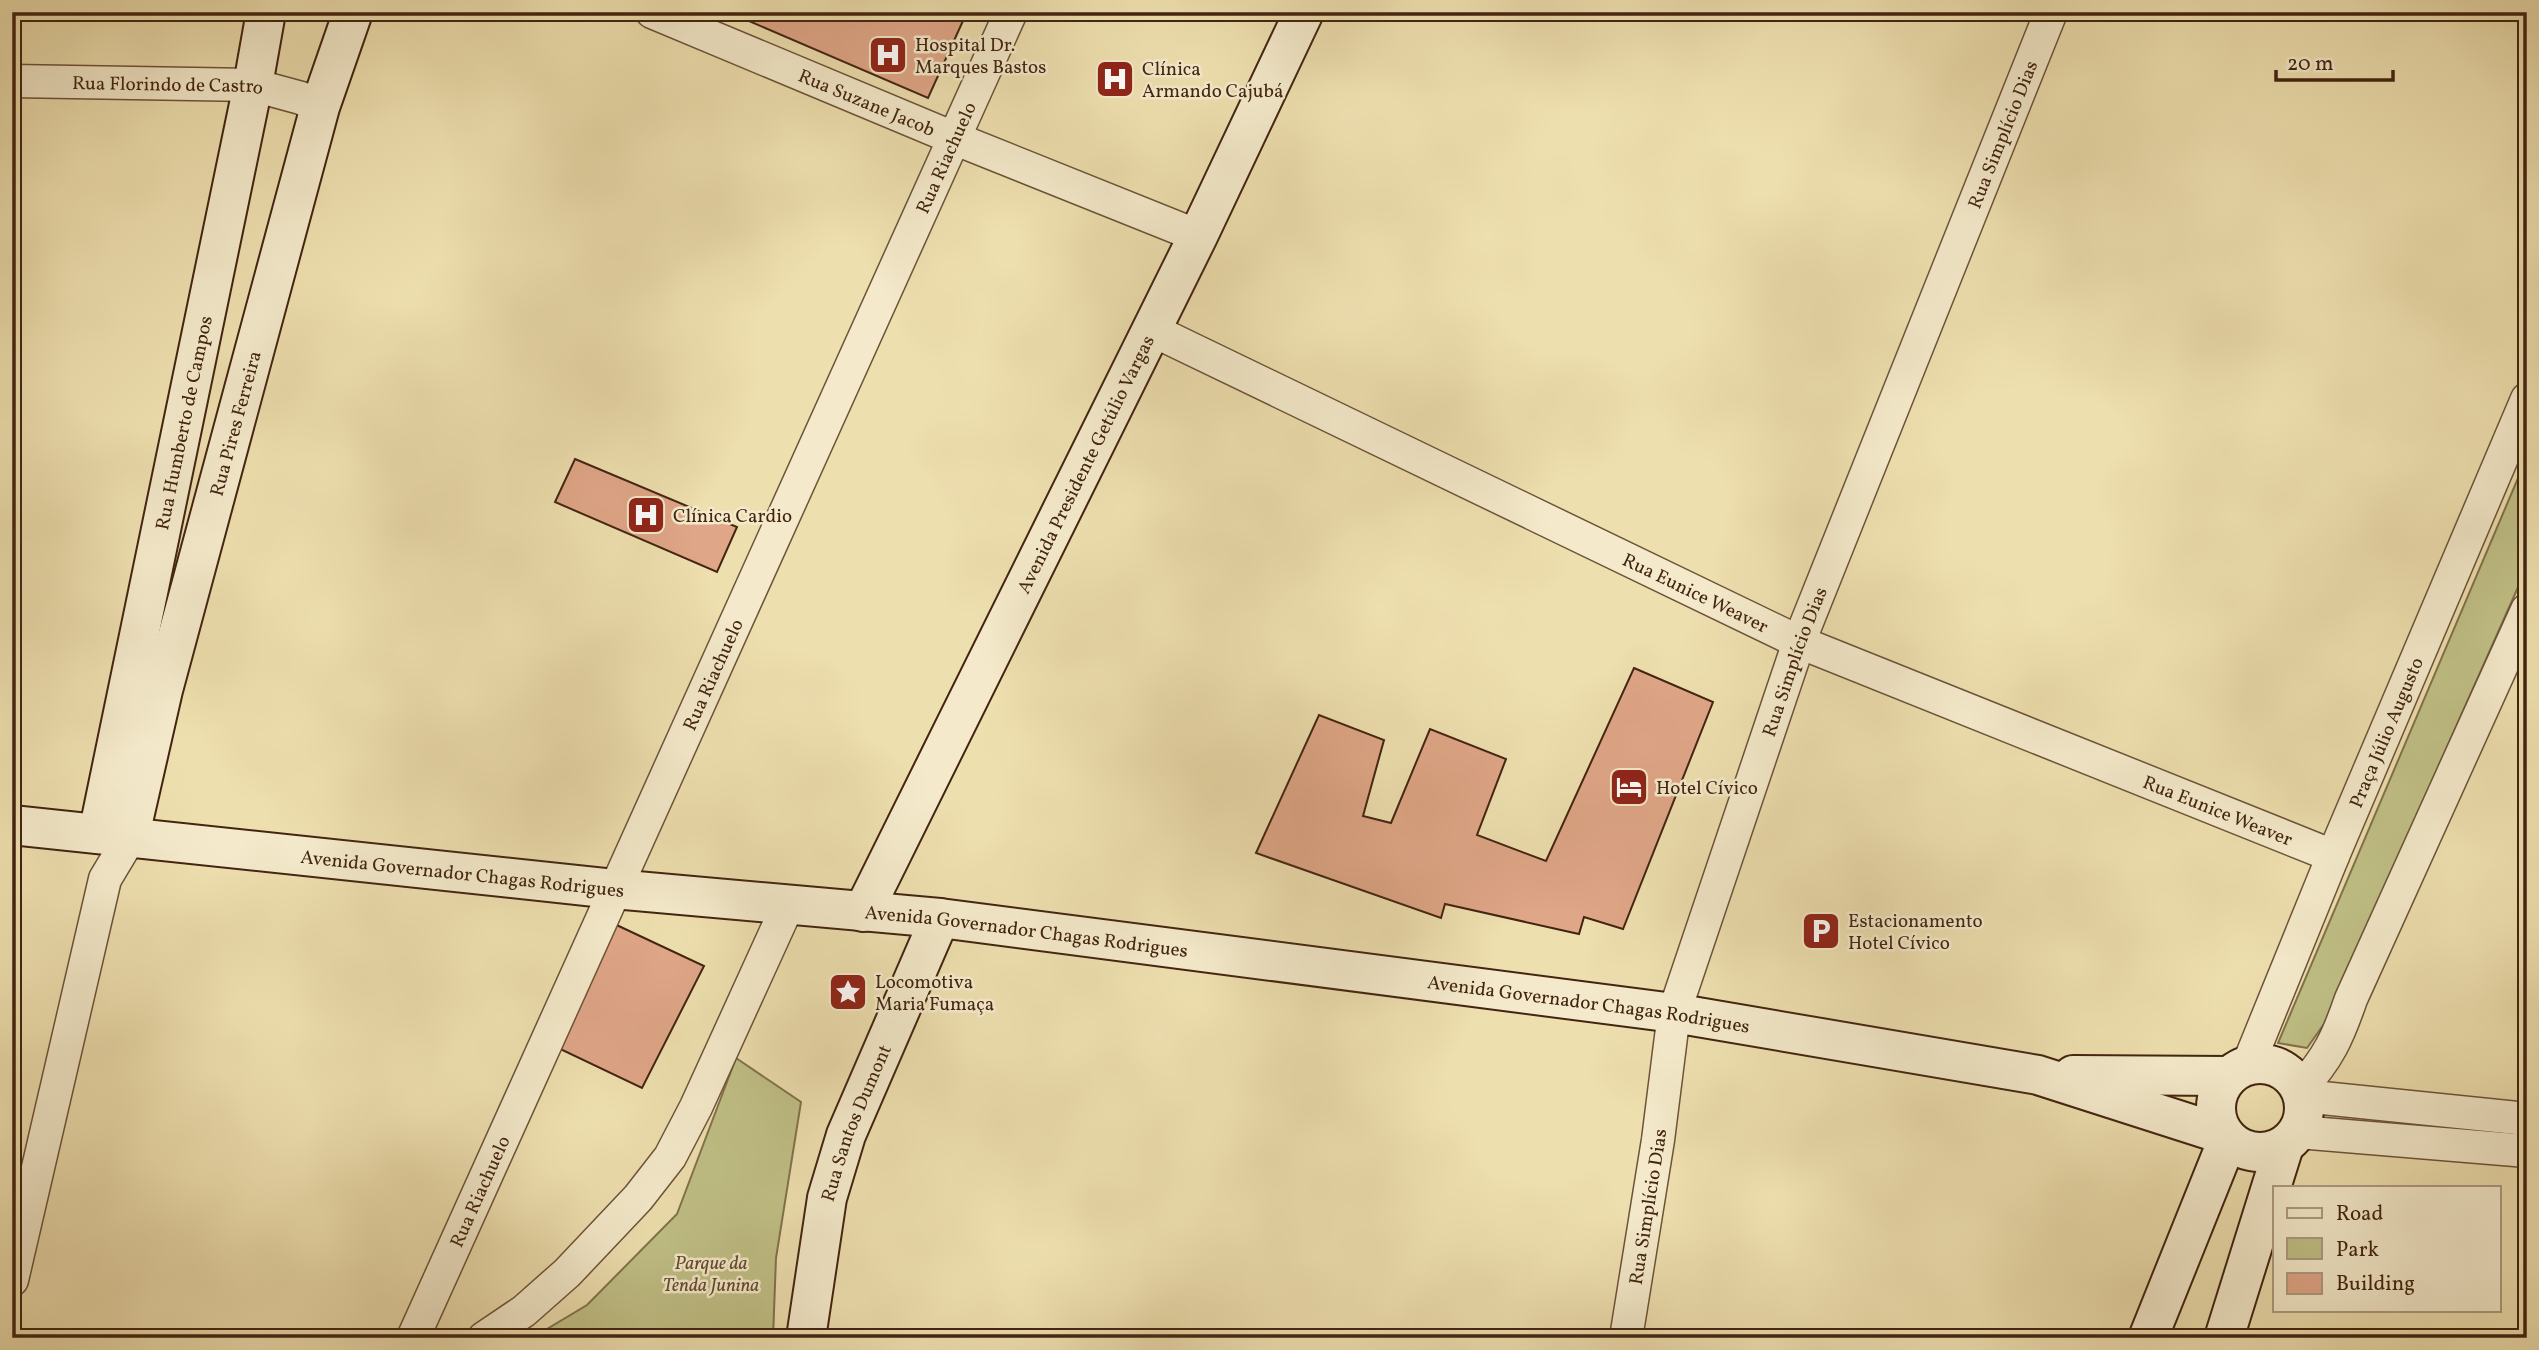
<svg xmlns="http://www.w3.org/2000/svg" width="2539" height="1350" viewBox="0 0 2539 1350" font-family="Vollkorn,serif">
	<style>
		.green { fill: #c0c086; stroke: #81724c; stroke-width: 2 }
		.building { fill: #dfa687; stroke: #422411; stroke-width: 2 }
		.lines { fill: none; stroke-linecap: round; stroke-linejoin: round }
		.street-casing { stroke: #6d5338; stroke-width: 35 }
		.secondary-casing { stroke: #422411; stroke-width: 42 }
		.street { stroke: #f4eacb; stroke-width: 32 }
		.secondary { stroke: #f4eacb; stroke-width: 38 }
		.labels { text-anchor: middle; stroke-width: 5; stroke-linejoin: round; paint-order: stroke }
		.poi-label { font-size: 19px; fill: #422411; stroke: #f4eacb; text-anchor: start }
		.street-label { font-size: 19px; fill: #422411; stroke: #f4eacb }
		.park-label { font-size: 19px; font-style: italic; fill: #624b2e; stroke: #f4eacb }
	</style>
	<rect width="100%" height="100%" fill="#eedfaf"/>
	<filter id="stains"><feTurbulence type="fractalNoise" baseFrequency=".00286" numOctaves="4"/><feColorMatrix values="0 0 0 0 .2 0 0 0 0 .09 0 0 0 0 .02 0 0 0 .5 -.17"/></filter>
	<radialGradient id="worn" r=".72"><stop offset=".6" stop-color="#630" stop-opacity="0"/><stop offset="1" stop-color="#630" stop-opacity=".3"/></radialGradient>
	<g class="green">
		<polygon points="2527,457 2527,567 2324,1024 2307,1048 2278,1043"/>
		<polygon points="736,1058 801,1102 776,1258 773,1338 532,1338 587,1305 677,1214"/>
	</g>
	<g class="building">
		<polygon points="728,12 967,12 928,98"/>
		<polygon points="575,459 737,527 717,572 555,502"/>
		<polygon points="1634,668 1713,702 1623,929 1584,917 1579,934 1445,904 1441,918 1256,853 1319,715 1384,740 1363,816 1391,823 1430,729 1506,759 1477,835 1546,861"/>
		<polygon points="608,921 704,966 642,1088 556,1047"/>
	</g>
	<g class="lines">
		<g class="street-casing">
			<g id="street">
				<path id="s1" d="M 652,12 L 956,139 L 1198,236"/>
				<path id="s2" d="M 12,81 L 253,85 L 301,98 L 320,107"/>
				<path id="s3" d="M 1150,329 L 1799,642 L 2333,856"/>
				<path id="s4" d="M 2248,1065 L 2333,856 L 2527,399"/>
				<path d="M 2300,1089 C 2328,1059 2338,1037 2351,999 L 2527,610"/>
				<polyline points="2303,1096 2527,1119"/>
				<polyline points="2298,1132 2527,1151"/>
				<polyline points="12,1280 105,879 129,839"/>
				<path id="s5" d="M 413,1338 L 1011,12"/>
				<polyline points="484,1338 524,1311 567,1273 638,1198 670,1157 696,1107 788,905"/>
				<path id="s6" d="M 1626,1338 L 1658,1140 L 1674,1013 L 1799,642 L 2051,12"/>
			</g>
		</g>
		<g class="secondary-casing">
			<g id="secondary">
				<path id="s7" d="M 12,825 L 614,889 L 940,918 L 1674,1013 L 2038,1075 L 2225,1135"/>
				<path id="s8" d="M 98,834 L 253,85 L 266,12"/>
				<path id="s9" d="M 129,839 L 163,690 L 320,107 L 353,12"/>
				<path id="s10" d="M 863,912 L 1198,236 L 1304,12"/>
				<circle cx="2260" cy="1108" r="44"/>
				<polyline points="2073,1075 2228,1076"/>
				<path id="s11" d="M 806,1338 L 827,1198 L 846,1135 L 940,918"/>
				<polyline points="2148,1338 2228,1139"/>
				<polyline points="2224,1338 2284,1146"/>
			</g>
		</g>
		<use href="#street" class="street"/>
		<use href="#secondary" class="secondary"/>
	</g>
	<defs>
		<g id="hospital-square" transform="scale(2.0125)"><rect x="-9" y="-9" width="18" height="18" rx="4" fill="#8f2418" stroke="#f4eacb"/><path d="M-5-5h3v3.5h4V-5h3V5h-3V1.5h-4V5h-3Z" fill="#fff"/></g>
		<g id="hotel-square" transform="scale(2.0125)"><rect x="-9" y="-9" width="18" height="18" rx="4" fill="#8f2418" stroke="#f4eacb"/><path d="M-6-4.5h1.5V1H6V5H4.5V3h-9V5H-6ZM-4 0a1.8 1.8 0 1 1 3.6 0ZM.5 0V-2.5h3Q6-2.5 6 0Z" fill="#fff"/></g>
		<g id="parking-square" transform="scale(2.0125)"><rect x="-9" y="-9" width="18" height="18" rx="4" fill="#8f2418" stroke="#f4eacb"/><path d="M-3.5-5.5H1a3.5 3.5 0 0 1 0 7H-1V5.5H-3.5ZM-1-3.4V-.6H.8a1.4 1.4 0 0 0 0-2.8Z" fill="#fff"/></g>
		<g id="sight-square" transform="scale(2.0125)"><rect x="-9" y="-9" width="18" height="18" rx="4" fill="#8f2418" stroke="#f4eacb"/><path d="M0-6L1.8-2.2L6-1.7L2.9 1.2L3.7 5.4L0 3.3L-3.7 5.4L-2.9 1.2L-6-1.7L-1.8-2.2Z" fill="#fff"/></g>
	</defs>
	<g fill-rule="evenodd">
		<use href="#hospital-square" x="888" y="55"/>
		<use href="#hospital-square" x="1115" y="79"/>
		<use href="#hospital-square" x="646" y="515"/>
		<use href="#hotel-square" x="1629" y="787"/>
		<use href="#parking-square" x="1821" y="931"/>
		<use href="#sight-square" x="848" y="992"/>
	</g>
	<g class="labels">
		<g class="poi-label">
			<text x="915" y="51">Hospital Dr.<tspan x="915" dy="22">Marques Bastos</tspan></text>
			<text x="1142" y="75">Clínica<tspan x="1142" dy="22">Armando Cajubá</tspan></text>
			<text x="673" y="522">Clínica Cardio</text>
			<text x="1656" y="794">Hotel Cívico</text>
			<text x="1848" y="927">Estacionamento<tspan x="1848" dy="22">Hotel Cívico</tspan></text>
			<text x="875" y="988">Locomotiva<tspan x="875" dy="22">Maria Fumaça</tspan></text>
		</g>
		<g class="street-label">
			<text dy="7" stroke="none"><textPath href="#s2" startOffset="156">Rua Florindo de Castro</textPath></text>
			<text dy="7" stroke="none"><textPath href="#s1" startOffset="233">Rua Suzane Jacob</textPath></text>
			<text dy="7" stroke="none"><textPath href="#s6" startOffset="1267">Rua Simplício Dias</textPath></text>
			<text dy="7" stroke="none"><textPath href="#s5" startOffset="1295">Rua Riachuelo</textPath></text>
			<text dy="7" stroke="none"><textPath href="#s8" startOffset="420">Rua Humberto de Campos</textPath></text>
			<text dy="7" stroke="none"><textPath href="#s9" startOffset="429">Rua Pires Ferreira</textPath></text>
			<text dy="7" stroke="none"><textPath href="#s10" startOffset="500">Avenida Presidente Getúlio Vargas</textPath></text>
			<text dy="7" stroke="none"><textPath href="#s3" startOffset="606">Rua Eunice Weaver</textPath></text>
			<text dy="7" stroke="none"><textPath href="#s6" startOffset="700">Rua Simplício Dias</textPath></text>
			<text dy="7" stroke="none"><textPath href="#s5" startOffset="728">Rua Riachuelo</textPath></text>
			<text dy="7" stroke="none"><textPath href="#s4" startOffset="360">Praça Júlio Augusto</textPath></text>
			<text dy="7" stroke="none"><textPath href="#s3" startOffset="1172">Rua Eunice Weaver</textPath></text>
			<text dy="7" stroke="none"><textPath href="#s7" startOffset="453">Avenida Governador Chagas Rodrigues</textPath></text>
			<text dy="7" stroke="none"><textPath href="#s7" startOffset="1020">Avenida Governador Chagas Rodrigues</textPath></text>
			<text dy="7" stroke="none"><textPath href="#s7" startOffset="1587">Avenida Governador Chagas Rodrigues</textPath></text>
			<text dy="7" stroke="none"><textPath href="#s11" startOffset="222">Rua Santos Dumont</textPath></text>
			<text dy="7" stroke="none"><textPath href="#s5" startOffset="161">Rua Riachuelo</textPath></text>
			<text dy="7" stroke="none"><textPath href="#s6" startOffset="133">Rua Simplício Dias</textPath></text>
		</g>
		<g class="park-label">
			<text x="711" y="1269">Parque da<tspan x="711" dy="22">Tenda Junina</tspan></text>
		</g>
	</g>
	<rect width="2539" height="1350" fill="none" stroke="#eedfaf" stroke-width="42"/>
	<rect x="14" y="14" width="2511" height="1322" fill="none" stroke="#422411" stroke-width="3.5"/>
	<rect x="21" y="21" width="2497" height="1308" fill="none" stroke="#422411" stroke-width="2"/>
	<rect x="2273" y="1186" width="228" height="126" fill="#f4eacb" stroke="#ad9b81" stroke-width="2"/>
	<rect x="2287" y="1208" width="35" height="10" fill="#f4eacb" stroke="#ad9b81" stroke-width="2"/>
	<text x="2336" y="1220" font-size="21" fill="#422411">Road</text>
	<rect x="2287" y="1238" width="35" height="21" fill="#c0c086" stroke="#ad9b81" stroke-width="2"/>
	<text x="2336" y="1256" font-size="21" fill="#422411">Park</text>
	<rect x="2287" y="1273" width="35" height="21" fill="#dfa687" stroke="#ad9b81" stroke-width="2"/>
	<text x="2336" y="1290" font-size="21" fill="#422411">Building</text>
	<path d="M2276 70v10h117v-10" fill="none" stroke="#422411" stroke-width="3.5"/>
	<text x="2287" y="70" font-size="21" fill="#422411" stroke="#f4eacb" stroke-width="5" paint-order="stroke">20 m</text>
	<rect width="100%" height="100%" filter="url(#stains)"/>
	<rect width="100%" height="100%" fill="url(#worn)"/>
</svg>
